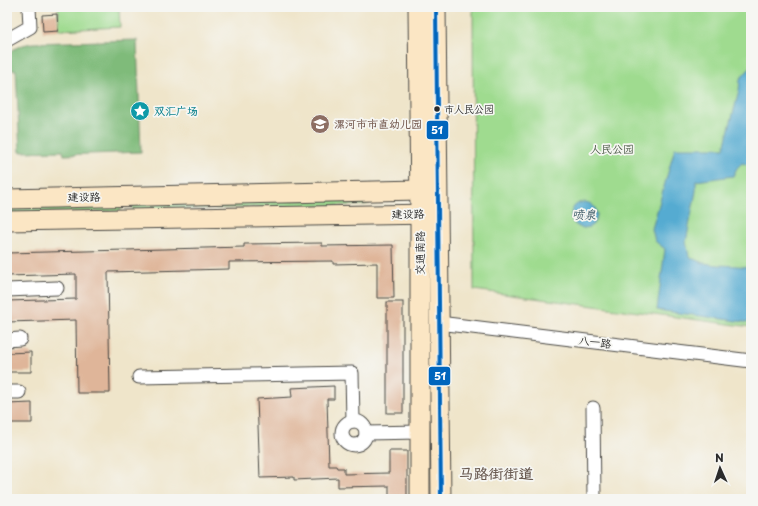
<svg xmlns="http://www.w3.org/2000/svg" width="758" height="506" viewBox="0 0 758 506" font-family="'Playpen Sans','LXGW WenKai TC',sans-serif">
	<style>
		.green { fill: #9fdb8f; stroke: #65835d }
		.forest { fill: #7fbb7a; stroke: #557352 }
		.water { fill: #55abd1; stroke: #406b7e }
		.building { fill: #dfb599 }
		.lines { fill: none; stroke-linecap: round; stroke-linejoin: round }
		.street-casing { stroke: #484743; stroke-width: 15 }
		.secondary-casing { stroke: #484743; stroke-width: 21 }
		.street { stroke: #fff; stroke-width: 13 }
		.secondary { stroke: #fbe6c4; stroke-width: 19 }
		.bus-1-casing { stroke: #f6f6f2; stroke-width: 7 }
		.bus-1 { stroke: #0065bd; stroke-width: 4 }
		.bus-dot { fill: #2b2b2b; stroke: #f6f6f2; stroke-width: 1.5 }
		.labels { text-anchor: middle; stroke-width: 3.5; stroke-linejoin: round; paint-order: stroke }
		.bus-label { font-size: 10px; fill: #2b2b2b; stroke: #f6f6f2; text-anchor: start }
		.culture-label { font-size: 11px; font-weight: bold; fill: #0d838f; stroke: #f6f6f2; text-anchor: start }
		.education-label { font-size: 11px; font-weight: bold; fill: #785e54; stroke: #f6f6f2; text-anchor: start }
		.park-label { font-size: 11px; fill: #485744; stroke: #f6f6f2 }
		.street-label { font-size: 11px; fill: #2b2b2b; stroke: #f6f6f2 }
		.water-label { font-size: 12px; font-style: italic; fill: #3a5865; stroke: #f6f6f2 }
		.district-label { font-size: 15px; font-weight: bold; fill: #6a5b52; stroke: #f6f6f2 }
		.line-badge { stroke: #f6f6f2; stroke-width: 1.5 }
		.badge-label { font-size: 11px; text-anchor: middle; font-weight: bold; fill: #fff }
	</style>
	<rect width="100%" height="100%" fill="#f6f6f2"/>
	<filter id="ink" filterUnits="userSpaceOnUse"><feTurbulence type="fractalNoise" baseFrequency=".025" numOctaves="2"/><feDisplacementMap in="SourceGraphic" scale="8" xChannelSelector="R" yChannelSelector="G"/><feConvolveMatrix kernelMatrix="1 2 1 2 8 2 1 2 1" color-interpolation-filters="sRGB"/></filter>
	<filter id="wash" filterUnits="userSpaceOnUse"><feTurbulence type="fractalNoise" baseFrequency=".012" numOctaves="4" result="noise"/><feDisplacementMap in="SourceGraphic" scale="16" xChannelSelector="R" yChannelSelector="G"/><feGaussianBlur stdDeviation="0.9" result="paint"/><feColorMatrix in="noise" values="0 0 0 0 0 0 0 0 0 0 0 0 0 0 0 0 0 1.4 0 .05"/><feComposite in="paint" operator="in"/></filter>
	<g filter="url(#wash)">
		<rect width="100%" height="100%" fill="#efe5ca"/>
		<g class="green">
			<polygon points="58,7 119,7 120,27 59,30"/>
			<polygon points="473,7 751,7 751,327 474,290"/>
			<polygon points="364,199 370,203 364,205 133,210 132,204"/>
			<polygon points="121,204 121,211 7,214 7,206"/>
		</g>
		<path class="forest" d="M 137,40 L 141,152 L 64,155 L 63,151 L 20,152 L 16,70 L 7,70 C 7,66 6,61 7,57 C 12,47 24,44 34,43 Z"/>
		<g class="water">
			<path d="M 751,67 L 751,166 L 742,163 L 737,168 L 733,176 L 696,181 L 696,191 L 686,242 L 689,256 C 707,269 729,263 751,268 L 751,323 L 657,310 L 665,249 L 655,241 L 652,229 L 675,148 L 724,148 L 739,91 L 740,79 Z"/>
			<circle cx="584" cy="215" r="13"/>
		</g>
		<g id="blocks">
			<g class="building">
				<polygon points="57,14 58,31 43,32 42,15"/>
				<polygon points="322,243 322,246 393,245 394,298 377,298 377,263 333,264 333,261 229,262 229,269 108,272 110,393 77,393 76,320 7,322 7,301 76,299 76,274 7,276 7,253 244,247 244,244"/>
				<rect x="387" y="302" width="16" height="111"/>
				<polygon points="31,352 31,372 7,372 7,353"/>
				<polygon points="334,386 334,399 327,399 329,466 336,466 337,468 344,468 344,474 389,473 389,451 407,451 407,499 389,499 389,486 338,487 338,478 294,480 294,477 260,478 257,399 292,397 291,388"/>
				<polygon points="32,403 32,423 7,423 7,404"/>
			</g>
		</g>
	</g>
	<g filter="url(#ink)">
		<use href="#blocks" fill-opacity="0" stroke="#484743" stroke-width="1"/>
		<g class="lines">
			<g class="street-casing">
				<g id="street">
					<polyline points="7,40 30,27 29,7"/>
					<polyline points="7,290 57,288"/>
					<polyline points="439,323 751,361"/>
					<polyline points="7,340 20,339"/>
					<polyline points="139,377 352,373 353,421"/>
					<polyline points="7,392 19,392"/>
					<polyline points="593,408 594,499"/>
					<circle cx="354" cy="433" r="12"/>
					<polyline points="366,433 420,432"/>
				</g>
			</g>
			<g class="secondary-casing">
				<g id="secondary">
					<polyline points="418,7 420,214 420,499"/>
					<polyline points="436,7 441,499"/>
					<polyline points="7,199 420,190 428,200"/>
					<polyline points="7,221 433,214"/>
				</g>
			</g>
			<use href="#street" class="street"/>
			<use href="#secondary" class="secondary"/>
			<g class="bus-1-casing">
				<polyline id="bus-1" points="436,7 441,499"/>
			</g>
			<use href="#bus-1" class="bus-1"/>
		</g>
	</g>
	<defs>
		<g id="sight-disc" transform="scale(1)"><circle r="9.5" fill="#0f9aa8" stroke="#f6f6f2"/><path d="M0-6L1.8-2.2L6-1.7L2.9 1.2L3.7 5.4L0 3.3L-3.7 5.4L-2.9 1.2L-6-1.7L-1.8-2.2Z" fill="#fff"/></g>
		<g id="school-disc" transform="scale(1)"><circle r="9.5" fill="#8d6e63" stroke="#f6f6f2"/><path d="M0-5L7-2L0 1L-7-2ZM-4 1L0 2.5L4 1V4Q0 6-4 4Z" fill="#fff"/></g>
	</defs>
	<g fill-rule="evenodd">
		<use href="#sight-disc" x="140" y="111"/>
		<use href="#school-disc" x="320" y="124"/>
	</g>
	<circle class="bus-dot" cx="437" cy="109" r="3.5"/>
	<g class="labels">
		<g class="bus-label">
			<text x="444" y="113">市人民公园</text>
		</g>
		<g class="culture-label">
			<text x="154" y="115">双汇广场</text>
		</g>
		<g class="education-label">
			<text x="334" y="128">漯河市市直幼儿园</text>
		</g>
		<g class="park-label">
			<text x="612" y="153">人民公园</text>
		</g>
		<g class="street-label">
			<text transform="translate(84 197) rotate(-1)" y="4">建设路</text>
			<text transform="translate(408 214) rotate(-1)" y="4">建设路</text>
			<text transform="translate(420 253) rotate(-90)" y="4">交通南路</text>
			<text transform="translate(595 342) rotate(7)" y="4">八一路</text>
		</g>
		<g class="water-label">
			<text x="584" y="219">喷泉</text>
		</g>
		<g class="district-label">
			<text x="496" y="479">马路街街道</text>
		</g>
	</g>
	<g class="line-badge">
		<rect x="426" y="120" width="23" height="20" rx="4" fill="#0065bd"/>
		<rect x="428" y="366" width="23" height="20" rx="4" fill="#0065bd"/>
	</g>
	<g class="badge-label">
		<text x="437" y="134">51</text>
		<text x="440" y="380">51</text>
	</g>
	<rect width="758" height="506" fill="none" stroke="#f6f6f2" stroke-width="24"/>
	<g transform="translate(720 468) rotate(357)" stroke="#f6f6f2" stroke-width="3" paint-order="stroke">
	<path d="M0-3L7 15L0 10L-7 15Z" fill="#2b2b2b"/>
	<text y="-6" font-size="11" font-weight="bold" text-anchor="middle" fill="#2b2b2b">N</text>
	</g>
</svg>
